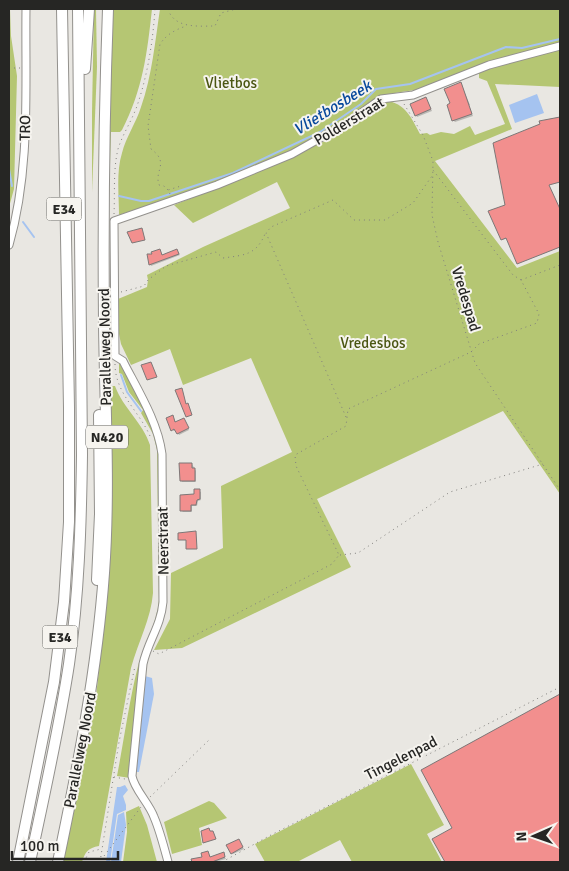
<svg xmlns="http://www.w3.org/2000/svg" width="569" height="871" viewBox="0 0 569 871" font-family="Signika,sans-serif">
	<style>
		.green { fill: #b5c673 }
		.water { fill: #a5c3f0 }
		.shadow { fill: #0003 }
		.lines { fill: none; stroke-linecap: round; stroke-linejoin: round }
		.stream { stroke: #a5c3f0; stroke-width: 2 }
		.building { fill: #f28f8e; stroke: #7d7777 }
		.minor-casing { stroke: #93918d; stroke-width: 9 }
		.highway-casing { stroke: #93918d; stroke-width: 12 }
		.path { stroke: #81807d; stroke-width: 1; stroke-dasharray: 1 4; stroke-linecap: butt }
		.minor { stroke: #fff; stroke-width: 7 }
		.highway { stroke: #fff; stroke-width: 10 }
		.labels { text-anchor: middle; stroke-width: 4; stroke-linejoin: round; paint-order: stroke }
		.shield { fill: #f6f4ef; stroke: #646461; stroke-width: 1 }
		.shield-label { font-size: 14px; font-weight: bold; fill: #262624 }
		.park-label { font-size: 15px; fill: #4b5612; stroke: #f6f4ef }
		.street-label { font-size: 15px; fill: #262624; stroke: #f6f4ef }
		.water-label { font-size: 16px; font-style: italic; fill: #07489c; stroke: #f6f4ef }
	</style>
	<rect width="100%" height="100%" fill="#e9e7e2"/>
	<g class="green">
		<polygon points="9,9 10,9 11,36 17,76 14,189 9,207"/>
		<polygon points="94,9 96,9 97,67 92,192 92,112"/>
		<path d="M 111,9 L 152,9 C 147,54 143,89 122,130 L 120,132 L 111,132 L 108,230 L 110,386 L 115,386 C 123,408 143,423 150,445 L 153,593 C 151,619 138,642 131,668 L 99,846 C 88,848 85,852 82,862 L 61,862 L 91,711 L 94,711 C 116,552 107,394 105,234 L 108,213 L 108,150 L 107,131 Z"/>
		<path d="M 160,9 L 560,9 L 560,44 L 424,88 C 408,92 391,92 376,98 C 362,108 348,120 332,129 C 265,167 192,190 119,215 C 119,195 116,172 122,153 C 126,137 136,123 141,107 C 152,76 155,42 160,9 Z"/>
		<path d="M 560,48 L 560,87 L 495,84 L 512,129 L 435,161 L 517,268 L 560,251 L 560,494 L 503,411 L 317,499 L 351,567 L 182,648 L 154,650 L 170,619 L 171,573 L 223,548 L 221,486 L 292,452 L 251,358 L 183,385 L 170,349 L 131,365 L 121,344 L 119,334 L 118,299 L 147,287 L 148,280 L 147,275 L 203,247 L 290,208 L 277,182 L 193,223 L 174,205 L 270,167 L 325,141 L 385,100 C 406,104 411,117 420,134 L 427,133 L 430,135 L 441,132 L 454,134 L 470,126 L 475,135 L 505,124 L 487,81 L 479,78 L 479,72 Z"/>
		<path d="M 119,362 L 122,365 L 152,426 L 158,442 L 160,611 L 146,647 L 130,778 L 117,776 C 124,740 129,702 138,666 C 144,644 157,624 159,600 L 157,450 L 153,434 L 141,413 L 143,410 L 129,392 L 122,374 L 119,373 Z"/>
		<polygon points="411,764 444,825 427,834 442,862 352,862 340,840 297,862 265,862 255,844"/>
		<polygon points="209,801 214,803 227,818 199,828 202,845 172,854 164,822"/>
		<polygon points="139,806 147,825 157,862 123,862 127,832 126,812"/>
	</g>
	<g class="water">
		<polygon points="537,94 544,113 515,123 509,105"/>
		<polygon points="145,676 152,678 154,694 139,772 136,772"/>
		<polygon points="125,785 128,790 123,796 126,805 126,810 117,814 110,862 106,862 117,787 120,787"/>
		<polygon points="124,812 126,825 121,862 111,862 118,815"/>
	</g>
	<g class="shadow">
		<polygon points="461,84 470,105 469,105 473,116 455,122 453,120 452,104"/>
		<polygon points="427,100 432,111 417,117 416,115"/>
		<polygon points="560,118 560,182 549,185 560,211 560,247 519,263 508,238 502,240 507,206 541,122"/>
		<polygon points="160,250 163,256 177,250 180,255 151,266 150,264 154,255"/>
		<polygon points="174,418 176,423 185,421 189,430 179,435 176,430 174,431 172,430"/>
		<polygon points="192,464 196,471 196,482 182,482 181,480"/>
		<polygon points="199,491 201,492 201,500 198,501 197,506 192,506 192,512 183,512 181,510"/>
		<polygon points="560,695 560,862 446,862 434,839 454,828 422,770"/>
		<polygon points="240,842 244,849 233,854 232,853"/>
		<polygon points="208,853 210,858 223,854 226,859 214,862 204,862 202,854"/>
	</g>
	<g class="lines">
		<g class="stream">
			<polyline points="9,169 12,186"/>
			<polyline points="119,196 141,201 149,201 233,173 320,132 361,104 376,89 410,84 506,47 522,48 560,39"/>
			<polyline points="23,222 34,237"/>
			<polyline points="121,375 127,392 141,411"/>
		</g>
	</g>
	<g class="building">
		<polygon points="461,82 472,114 452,121 447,105 450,103 444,89"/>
		<polygon points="426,97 431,109 415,116 410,104"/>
		<polygon points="560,117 560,182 549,185 560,209 560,247 517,264 506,238 501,240 488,211 505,205 493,143 540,124 539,121"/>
		<polygon points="142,228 145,240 132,243 127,232"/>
		<polygon points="160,249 162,255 177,249 179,254 149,265 147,254 152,254 151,252"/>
		<polygon points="151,362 157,377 147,380 141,365"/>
		<polygon points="182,388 186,404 188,403 192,415 186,417 175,390"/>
		<polygon points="173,415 175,422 184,418 189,428 177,434 174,429 171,431 166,418"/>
		<polygon points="179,463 192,463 192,468 195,468 195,481 180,481"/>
		<polygon points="194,489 200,489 200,499 197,500 196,505 191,505 191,511 180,511 180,495 194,494"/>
		<polygon points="196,531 197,549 186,549 186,540 178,540 178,533"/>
		<polygon points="560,694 560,862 445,862 432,839 452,828 421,770"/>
		<polygon points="209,828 210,831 213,831 216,839 203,843 201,831"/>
		<polygon points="239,839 243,847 231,854 226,845"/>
		<polygon points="208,851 210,857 224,852 225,857 212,862 192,862 191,859 202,857 201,853"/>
	</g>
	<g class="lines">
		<g class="minor-casing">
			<g id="minor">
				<path d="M 9,245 C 31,168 25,88 26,9"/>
				<path d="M 168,862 C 164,847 160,831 154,817 C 149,803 134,789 132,776 L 143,664 C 148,641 161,626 163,602 L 162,454 C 158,423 139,392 125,365 L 123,361 L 115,356 L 114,221 L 217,185 L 292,154 L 347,123 L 381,99 L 413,95 L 489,65 L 560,46"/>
			</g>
		</g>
		<g class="highway-casing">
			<g id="highway">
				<polyline points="85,69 89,9"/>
				<polyline points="97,580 100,514 99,415"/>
				<polyline points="18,862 54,682 64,602 69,522 69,408 62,9"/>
				<path d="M 30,862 C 44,796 59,730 69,664 C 79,595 81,525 82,455 L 78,9"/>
				<path d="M 58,862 C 78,766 97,671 104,573 C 110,490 105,407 104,323 C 103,218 104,114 108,9"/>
			</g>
		</g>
		<g class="path">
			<path d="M 168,9 C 174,29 199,26 215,26 L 221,13 L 236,9"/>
			<polyline points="9,68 20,68"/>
			<polyline points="404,104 423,135 433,161 432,215 438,242 475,363 560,490"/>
			<path d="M 168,190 L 164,186 L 159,185 C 154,170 170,163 151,149 L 148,126 L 160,44 C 167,34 175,30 186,26"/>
			<polyline points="170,194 168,190 181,186"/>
			<path d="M 114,214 C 115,193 113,170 118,149 C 123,133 133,119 138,103 C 148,73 153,40 155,9"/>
			<polyline points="521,280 560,265"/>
			<path d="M 121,292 L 144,286 L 148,280 L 166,266 L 216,252 L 223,258 C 245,255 256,255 265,234"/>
			<path d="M 115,364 C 115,393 139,411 150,436"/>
			<polyline points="346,417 266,233 271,227 333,200 354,220 385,220 413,203 432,176"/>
			<polyline points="340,555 358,553 450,492 543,464"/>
			<polyline points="153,651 159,654 332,564 339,555 296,466 295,455 346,426 348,409 471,352 479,344 537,323 539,314 521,280 513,275 433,170"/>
			<polyline points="114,777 125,779"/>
			<polyline points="150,797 209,740"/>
			<polyline points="101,860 141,807"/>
			<polyline points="84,862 89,852 101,849"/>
			<polyline points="100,862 119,742 135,666"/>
			<polyline points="222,862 269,836 560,687"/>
		</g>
		<use href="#minor" class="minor"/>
		<use href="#highway" class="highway"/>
	</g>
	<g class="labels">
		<g class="shield">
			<rect x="46.5" y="197.5" width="35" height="23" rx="4"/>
			<rect x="86" y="425.5" width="42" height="23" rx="4"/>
			<rect x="42.5" y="625.5" width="35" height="23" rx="4"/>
		</g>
		<g class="shield-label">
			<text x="64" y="214">E34</text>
			<text x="107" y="442">N420</text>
			<text x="60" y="642">E34</text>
		</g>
		<g class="park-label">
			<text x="231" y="88">Vlietbos</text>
			<text x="373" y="348">Vredesbos</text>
		</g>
		<g class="street-label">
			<text transform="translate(349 121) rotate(-31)" y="5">Polderstraat</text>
			<text transform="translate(25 128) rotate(-89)" y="5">TRO</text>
			<text transform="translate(466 299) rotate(73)" y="5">Vredespad</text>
			<text transform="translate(105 347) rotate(-91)" y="5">Parallelweg Noord</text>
			<text transform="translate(163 541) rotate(-91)" y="5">Neerstraat</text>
			<text transform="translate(80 750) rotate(-79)" y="5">Parallelweg Noord</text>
			<text transform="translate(401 758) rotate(-27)" y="5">Tingelenpad</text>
		</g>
		<g class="water-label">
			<text transform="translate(332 107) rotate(-32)" y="6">Vlietbosbeek</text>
		</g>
	</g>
	<rect width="569" height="871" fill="none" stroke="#262624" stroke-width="20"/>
	<g transform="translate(534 836) rotate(268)" stroke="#f6f4ef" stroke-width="4" paint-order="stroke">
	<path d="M0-4L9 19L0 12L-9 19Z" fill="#262624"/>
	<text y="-8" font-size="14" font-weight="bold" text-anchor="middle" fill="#262624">N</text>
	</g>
	<path d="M12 851v8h106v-8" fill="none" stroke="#262624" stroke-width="2.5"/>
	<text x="20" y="851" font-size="15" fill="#262624" stroke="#f6f4ef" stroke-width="4" paint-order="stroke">100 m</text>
</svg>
